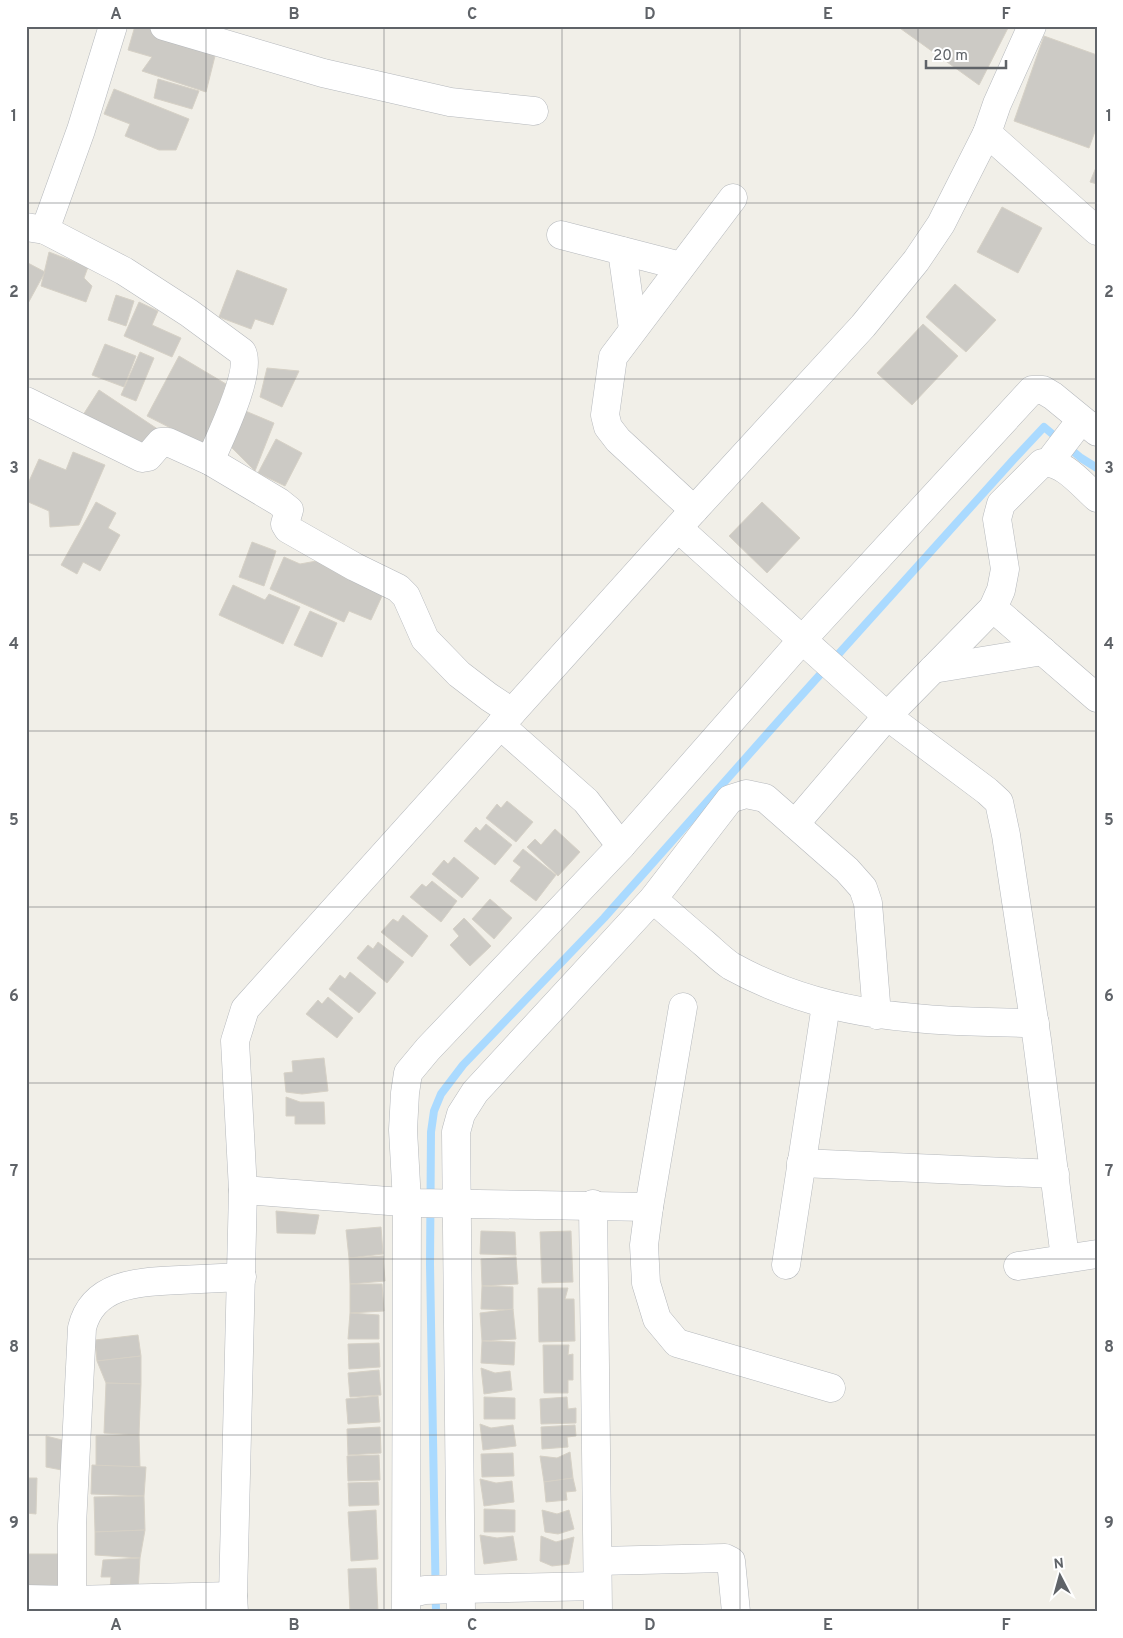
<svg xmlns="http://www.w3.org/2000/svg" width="1123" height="1638" viewBox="0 0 1123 1638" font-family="Overpass,sans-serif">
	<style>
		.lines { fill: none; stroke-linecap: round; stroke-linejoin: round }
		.stream { stroke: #aadaff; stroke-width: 8 }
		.building { fill: #cccac5; stroke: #d6d1c6 }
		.minor-casing { stroke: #b5b8bc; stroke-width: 29 }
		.minor { stroke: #fff; stroke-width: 28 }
		.grid { fill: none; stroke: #5f6368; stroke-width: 1; stroke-opacity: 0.55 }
		.neatline { fill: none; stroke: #5f6368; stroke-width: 2 }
		.grid-label { font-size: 16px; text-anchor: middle; font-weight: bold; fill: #5f6368 }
	</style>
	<rect width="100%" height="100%" fill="#f1efe8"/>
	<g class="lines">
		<polyline class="stream" points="436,1612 430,1264 431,1132 434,1111 441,1094 463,1065 604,918 790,708 1014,459 1044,427 1081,458 1097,468"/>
	</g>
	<g class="building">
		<polygon points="135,26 142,26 217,48 206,92 142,71 152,57 128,50"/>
		<polygon points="897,26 1009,26 979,85"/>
		<polygon points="1044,36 1097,55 1097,126 1089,148 1014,121"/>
		<polygon points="158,79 199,91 192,109 154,98"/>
		<polygon points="114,89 189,119 176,150 159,150 125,136 130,124 104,114"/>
		<polygon points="1097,165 1097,184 1090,182"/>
		<polygon points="1002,207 1042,228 1018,273 977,252"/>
		<polygon points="49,252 88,267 84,278 92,286 86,302 41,286"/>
		<polygon points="26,262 45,272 26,307"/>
		<polygon points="237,270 287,289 273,325 255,319 251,329 219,317"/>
		<polygon points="955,284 996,320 966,352 926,317"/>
		<polygon points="116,295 134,301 126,326 108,320"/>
		<polygon points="139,302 158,311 152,325 181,338 172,357 124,336"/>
		<polygon points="923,324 958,356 912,405 877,373"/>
		<polygon points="105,344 136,356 124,387 92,375"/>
		<polygon points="140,352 154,358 136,401 121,395"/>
		<polygon points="179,356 226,384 206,446 147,416"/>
		<polygon points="267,368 299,371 282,407 260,397"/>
		<polygon points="99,390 162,432 145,457 83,415"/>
		<polygon points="243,410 274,423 255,471 230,446"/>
		<polygon points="276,439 302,453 285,486 258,473"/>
		<polygon points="73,452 105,465 79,525 50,527 49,511 26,501 26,488 39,459 66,470"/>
		<polygon points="96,502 116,513 108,528 120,535 100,571 83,562 77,574 61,565"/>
		<polygon points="762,502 800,538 767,573 729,536"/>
		<polygon points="252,542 276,551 264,586 239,577"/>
		<polygon points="284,557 300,564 333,558 388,583 371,620 349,611 344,622 270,589"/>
		<polygon points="233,585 265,600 269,594 300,607 283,644 219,615"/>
		<polygon points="310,611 337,623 322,657 294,645"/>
		<polygon points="507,801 533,822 516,842 486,818 497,804 501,808"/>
		<polygon points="486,824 512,845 495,865 464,841 476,827 480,831"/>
		<polygon points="555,829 580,852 558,876 527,847 535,839 541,845"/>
		<polygon points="523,849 556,875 536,901 510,881 521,867 513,861"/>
		<polygon points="454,857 479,878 462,898 432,874 444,860 448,864"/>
		<polygon points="432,881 457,901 441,922 410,897 422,884 426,887"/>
		<polygon points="490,899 512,918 494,939 472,919"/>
		<polygon points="403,915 428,936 412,957 381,932 393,919 398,922"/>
		<polygon points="464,918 491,946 470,966 450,945 459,936 453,929"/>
		<polygon points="378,942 404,962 387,983 357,958 368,945 373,949"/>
		<polygon points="350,972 376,993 359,1013 329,989 340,975 345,979"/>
		<polygon points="328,997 353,1018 337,1038 306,1014 318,1000 322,1004"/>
		<polygon points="324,1058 328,1091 302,1094 286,1092 284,1073 293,1072 292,1061"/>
		<polygon points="286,1097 300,1102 324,1102 325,1124 295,1124 295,1116 286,1116"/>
		<polygon points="276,1211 319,1215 315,1234 277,1233"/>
		<polygon points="381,1227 383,1254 349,1258 346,1230"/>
		<polygon points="481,1231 515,1232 516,1255 480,1254"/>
		<polygon points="571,1231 573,1282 542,1283 540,1232"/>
		<polygon points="383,1256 385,1281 350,1284 349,1258"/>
		<polygon points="516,1257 518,1284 482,1286 481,1259"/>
		<polygon points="350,1284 382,1284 384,1311 350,1313"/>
		<polygon points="482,1286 513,1287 513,1310 481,1309"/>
		<polygon points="538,1288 568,1288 565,1299 574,1299 575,1341 539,1342"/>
		<polygon points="513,1309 516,1339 482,1341 480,1313"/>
		<polygon points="350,1313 379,1315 379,1339 348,1339"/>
		<polygon points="138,1335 141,1356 97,1361 95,1340"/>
		<polygon points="482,1341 515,1342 514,1365 481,1363"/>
		<polygon points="379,1343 380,1367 349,1369 348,1344"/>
		<polygon points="543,1345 569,1345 568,1355 573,1354 573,1380 568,1380 568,1393 544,1393"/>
		<polygon points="141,1356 141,1384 106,1383 97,1361"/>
		<polygon points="481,1368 495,1373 510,1371 512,1390 484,1394"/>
		<polygon points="379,1370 381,1395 350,1397 348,1373"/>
		<polygon points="106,1383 141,1384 139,1435 104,1433"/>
		<polygon points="378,1396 380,1422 348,1424 346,1399"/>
		<polygon points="484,1397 515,1398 515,1419 484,1419"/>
		<polygon points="567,1397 568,1409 576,1408 576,1423 541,1424 540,1399"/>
		<polygon points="480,1424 491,1428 513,1425 516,1446 483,1450"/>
		<polygon points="575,1425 576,1436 567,1437 568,1447 542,1449 541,1427"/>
		<polygon points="380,1427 381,1453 348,1455 347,1429"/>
		<polygon points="139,1435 140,1467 96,1466 96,1436"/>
		<polygon points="46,1436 66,1441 67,1471 46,1467"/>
		<polygon points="570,1452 573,1478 544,1482 540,1456 557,1458"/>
		<polygon points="513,1453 514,1476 482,1477 481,1454"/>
		<polygon points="379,1455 380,1480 348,1481 347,1456"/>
		<polygon points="92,1465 146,1467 144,1496 91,1494"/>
		<polygon points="26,1478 37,1478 36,1514 26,1513"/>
		<polygon points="573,1478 576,1491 566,1492 567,1500 546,1502 544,1482"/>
		<polygon points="480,1479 496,1483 512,1481 514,1502 484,1506"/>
		<polygon points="378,1482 379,1505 349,1506 348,1483"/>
		<polygon points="144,1496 145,1530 95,1532 94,1497"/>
		<polygon points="484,1509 515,1510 515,1532 484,1532"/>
		<polygon points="376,1510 378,1559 351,1561 348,1512"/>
		<polygon points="542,1510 557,1514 569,1510 574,1529 558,1534 545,1532"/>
		<polygon points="145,1530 140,1558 95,1555 95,1532"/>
		<polygon points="480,1535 497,1538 513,1536 517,1560 484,1564"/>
		<polygon points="541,1536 556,1542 574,1537 569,1564 552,1566 540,1561"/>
		<rect x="26" y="1554" width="32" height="36"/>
		<polygon points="140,1558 138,1591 110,1589 111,1577 101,1577 103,1560"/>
		<polygon points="376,1568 378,1612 350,1612 348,1569"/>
	</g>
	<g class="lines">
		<g class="minor-casing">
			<g id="minor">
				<polyline points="164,26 323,73 450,102 534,111"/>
				<polyline points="987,133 1097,231"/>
				<polyline points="26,227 45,230 81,130 113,26"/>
				<path d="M 45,230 L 124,271 L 189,313 L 242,352 C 253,371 219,440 210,461"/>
				<polyline points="561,235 681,266"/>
				<polyline points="622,251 633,329"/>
				<polyline points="26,401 142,458 148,457 161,442 168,442 210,461 279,502 289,510 285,524 288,529 355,567 398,588 406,596 425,639 459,674 489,697 512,712"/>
				<polyline points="1049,462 1081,420"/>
				<polyline points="694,510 618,440 608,427 605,415 613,357 733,198"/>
				<polyline points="678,528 887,716 987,791 999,802 1006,835 1037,1040 1065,1258"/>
				<polyline points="993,608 1097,698"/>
				<polyline points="933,669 1043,651"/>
				<path d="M 795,824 L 887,716 L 993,608 L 1001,590 L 1005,569 L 997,519 L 1001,504 L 1042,463 C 1063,460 1082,485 1097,498"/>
				<polyline points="621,846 802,640 1032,390 1043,390 1053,396 1097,432"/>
				<polyline points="683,1007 649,1207 644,1245 646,1283 657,1319 677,1343 831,1388"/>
				<path d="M 877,1015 L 868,903 L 863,888 L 847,870 L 765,798 L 746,794 L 730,799 L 653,899 C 670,914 687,929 705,944 C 713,951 722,960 731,966 C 828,1020 927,1021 1035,1023"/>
				<polyline points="801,1163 1055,1174"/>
				<polyline points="243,1190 415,1203 649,1207"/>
				<polyline points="593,1204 598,1612"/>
				<polyline points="786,1265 826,1005"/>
				<polyline points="1018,1266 1097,1254"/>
				<polyline points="598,1561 725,1558 731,1561 736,1612"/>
				<polyline points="407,1594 425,1590 461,1589 597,1586"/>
				<polyline points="26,1599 72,1600 233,1596"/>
				<path d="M 72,1600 L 72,1525 L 82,1328 C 93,1282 141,1282 180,1280 C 200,1279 221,1278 242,1277"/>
				<polyline points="234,1612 233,1596 243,1190 235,1041 245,1009 694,510 863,326 916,261 941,224 987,133 997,104 1032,26"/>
				<polyline points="406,1612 407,1202 403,1130 405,1093 408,1073 428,1049 621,846 586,801 500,725"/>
				<polyline points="461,1612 456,1132 461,1114 475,1092 653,899"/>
			</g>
		</g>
		<use href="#minor" class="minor"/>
	</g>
	<path class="grid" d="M 206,26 L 206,1612M 384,26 L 384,1612M 562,26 L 562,1612M 740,26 L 740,1612M 918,26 L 918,1612M 26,203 L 1097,203M 26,379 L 1097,379M 26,555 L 1097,555M 26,731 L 1097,731M 26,907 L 1097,907M 26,1083 L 1097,1083M 26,1259 L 1097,1259M 26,1435 L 1097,1435"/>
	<rect width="1123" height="1638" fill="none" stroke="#ffffff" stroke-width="55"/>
	<g transform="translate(1060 1576) rotate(354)" stroke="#ffffff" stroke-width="4" paint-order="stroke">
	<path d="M0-4L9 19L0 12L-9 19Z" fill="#5f6368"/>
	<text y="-8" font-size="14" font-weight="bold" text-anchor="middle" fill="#5f6368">N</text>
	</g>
	<path d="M926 60v8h80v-8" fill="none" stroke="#5f6368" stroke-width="2.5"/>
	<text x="933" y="60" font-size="15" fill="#5f6368" stroke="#ffffff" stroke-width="4" paint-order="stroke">20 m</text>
	<rect x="28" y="28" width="1068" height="1582" class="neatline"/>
	<g class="grid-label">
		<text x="116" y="19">A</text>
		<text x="294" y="19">B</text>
		<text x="472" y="19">C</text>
		<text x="650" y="19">D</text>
		<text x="828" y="19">E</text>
		<text x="1006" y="19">F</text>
		<text x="14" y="121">1</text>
		<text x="1109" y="121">1</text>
		<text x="14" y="297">2</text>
		<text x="1109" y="297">2</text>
		<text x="14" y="473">3</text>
		<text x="1109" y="473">3</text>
		<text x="14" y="649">4</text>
		<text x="1109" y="649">4</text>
		<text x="14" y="825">5</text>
		<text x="1109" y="825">5</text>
		<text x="14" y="1001">6</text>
		<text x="1109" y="1001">6</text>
		<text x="14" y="1176">7</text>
		<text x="1109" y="1176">7</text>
		<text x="14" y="1352">8</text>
		<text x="1109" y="1352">8</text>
		<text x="14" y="1528">9</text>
		<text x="1109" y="1528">9</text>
		<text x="116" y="1630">A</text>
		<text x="294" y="1630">B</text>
		<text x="472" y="1630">C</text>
		<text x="650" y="1630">D</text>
		<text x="828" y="1630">E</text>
		<text x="1006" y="1630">F</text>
	</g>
</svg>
